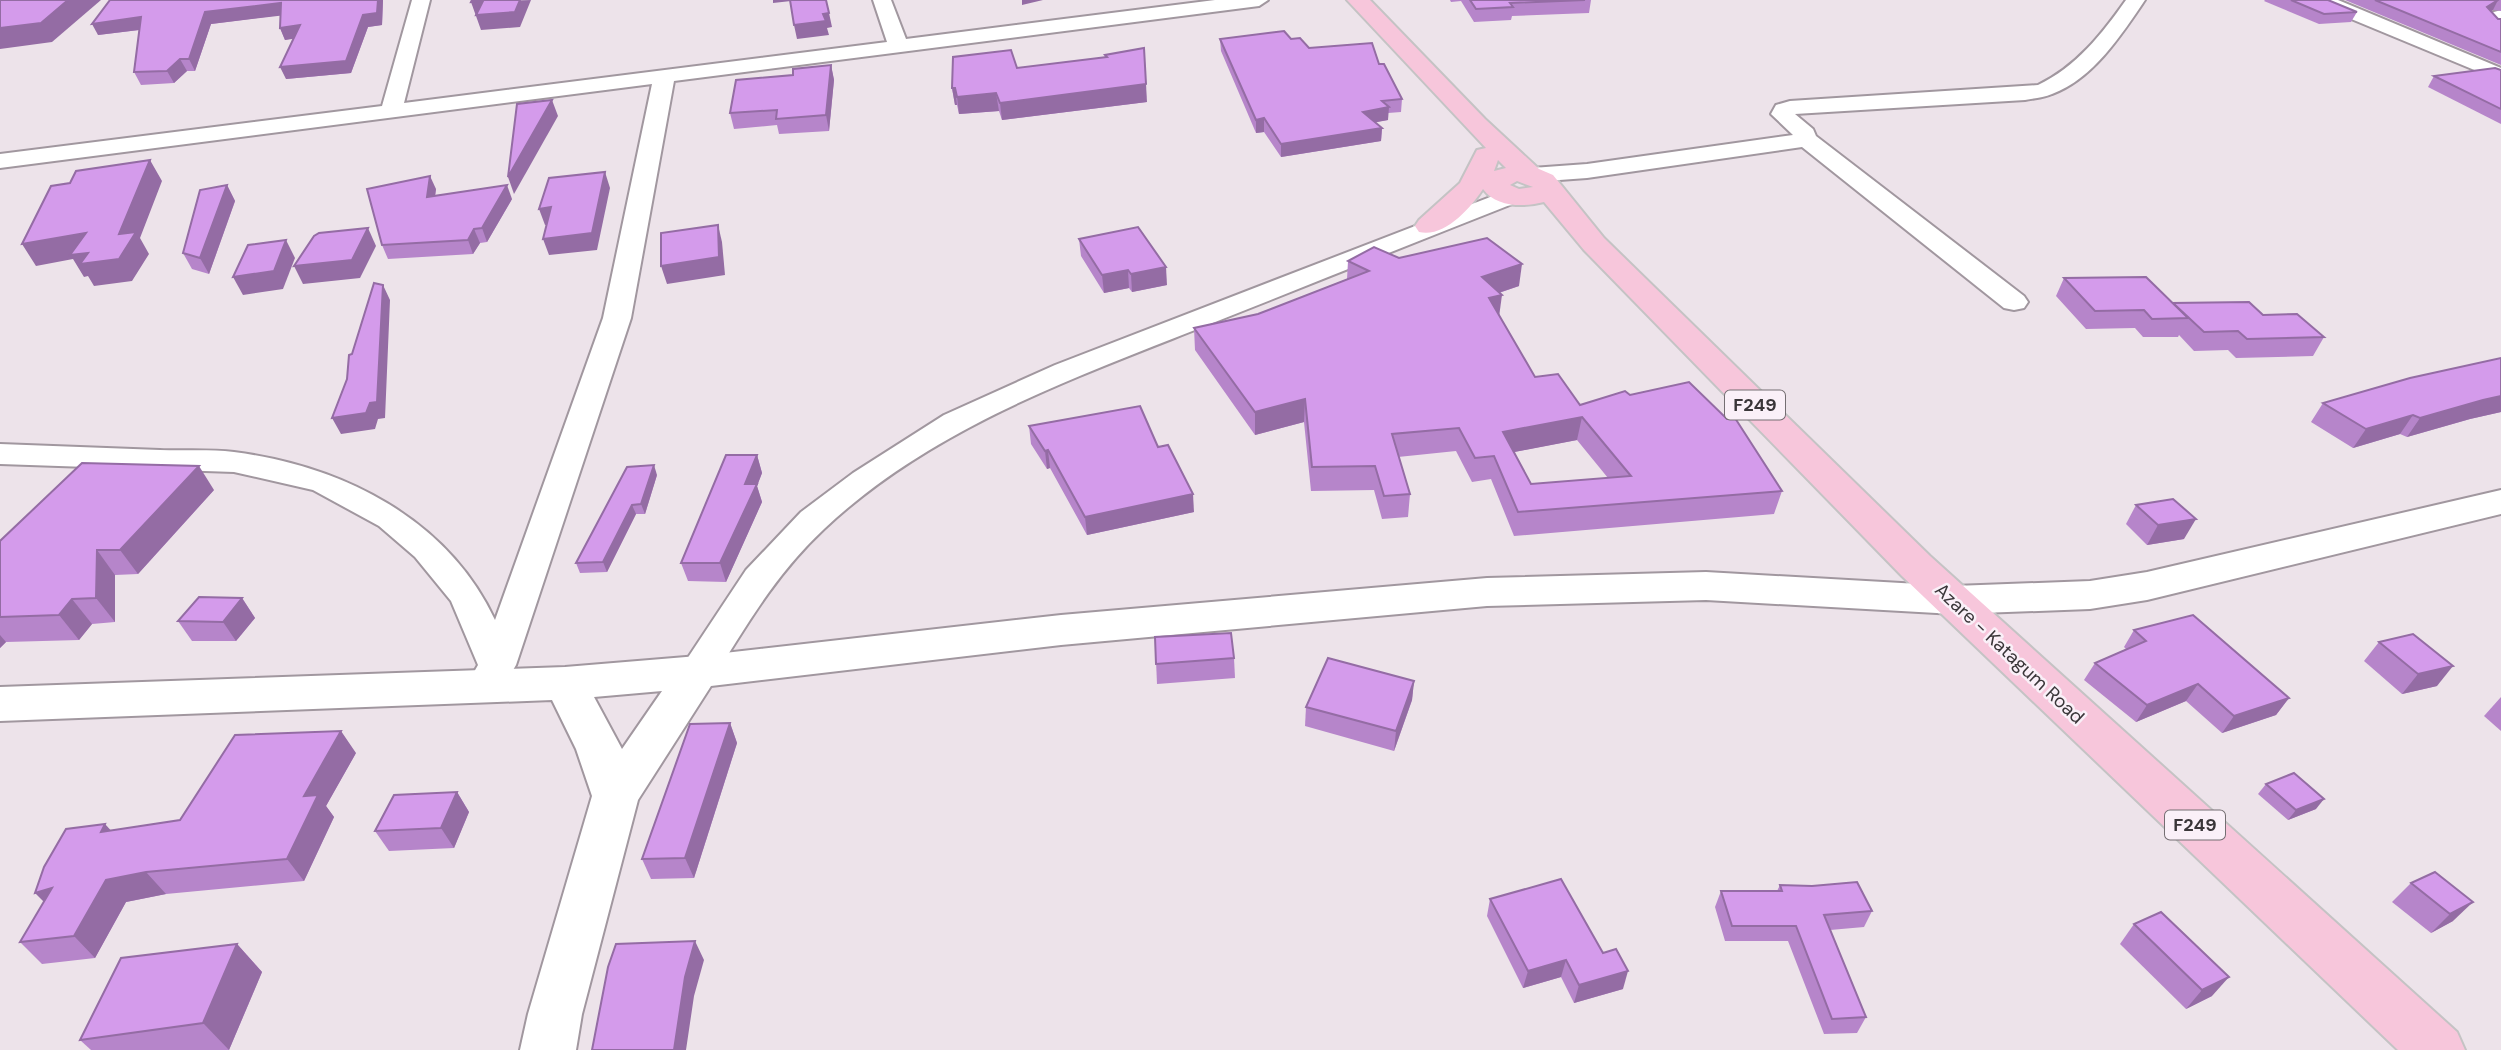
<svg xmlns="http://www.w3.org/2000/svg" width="2501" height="1050" viewBox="0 0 2501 1050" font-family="'DM Sans',sans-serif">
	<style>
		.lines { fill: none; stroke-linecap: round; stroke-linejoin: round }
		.minor-casing { stroke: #a1979f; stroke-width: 4 }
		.tertiary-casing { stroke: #a1979f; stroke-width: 4 }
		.primary-casing { stroke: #c4c3c4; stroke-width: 4 }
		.minor { fill: #fff; fill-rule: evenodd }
		.tertiary { fill: #fff; fill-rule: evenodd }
		.primary { fill: #f7c6db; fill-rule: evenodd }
		.wall { fill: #b685ca; fill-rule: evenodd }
		.shaded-wall { fill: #946ca4 }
		.building { fill: #d49beb; stroke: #946ca4; stroke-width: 2; fill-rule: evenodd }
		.labels { text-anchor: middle; stroke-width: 5; stroke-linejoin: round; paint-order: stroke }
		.shield { fill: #faf0f8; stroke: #746e72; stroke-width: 2 }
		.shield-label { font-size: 18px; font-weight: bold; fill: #3a3639 }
		.street-label { font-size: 19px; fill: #3a3639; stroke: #faf0f8 }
	</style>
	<rect width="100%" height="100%" fill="#ede3ea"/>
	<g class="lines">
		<g class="minor-casing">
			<g id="minor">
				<path d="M 412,0 L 430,0 L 404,103 L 887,42 L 873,0 L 891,0 L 906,39 L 1215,0 L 1268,0 L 1259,6 L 674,81 L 631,318 L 516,665 L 498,696 L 485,700 L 472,696 L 466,686 L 478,665 L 451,601 L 415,557 L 379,526 L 313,490 L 234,472 L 0,464 L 0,444 C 53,446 106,448 160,450 C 184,451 210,449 234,452 C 342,466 447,518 495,620 L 603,318 L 652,84 L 0,168 L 0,154 L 382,106 Z"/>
				<path d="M 2126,0 L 2145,0 C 2122,34 2093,79 2052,94 C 2044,98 2034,98 2025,100 L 1795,114 L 1813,129 L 1816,136 L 2024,296 L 2028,302 L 2024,308 L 2014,310 L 2004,308 L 1802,147 L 1587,178 L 1532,182 L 1524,180 L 1520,175 L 1524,170 L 1532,168 L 1587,164 L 1793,135 L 1771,114 L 1776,105 L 1790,101 L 2038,85 C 2076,67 2102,34 2126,0 Z"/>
				<polygon points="2313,0 2338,0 2501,68 2501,81 2315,4"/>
				<polygon points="2501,10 2501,22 2494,24 2484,18 2487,14"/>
				<path d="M 1511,189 L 1520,191 L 1523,196 L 1520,201 C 1413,243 1306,286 1200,328 C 1068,380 929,430 824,529 C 775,575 746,626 711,682 L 698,686 L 685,682 L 679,672 L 685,662 L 746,570 L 801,512 L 853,473 L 944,415 L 1055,365 Z"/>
			</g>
		</g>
		<g class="tertiary-casing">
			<path id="tertiary" d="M 2501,490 L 2501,514 L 2147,600 L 2090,609 L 1954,614 L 1706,600 L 1487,606 L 1061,645 L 711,686 L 638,800 L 582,1014 L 576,1050 L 520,1050 L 528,1014 L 592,796 L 576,749 L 552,700 L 0,721 L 0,687 L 565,667 L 698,656 L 1061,615 L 1487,578 L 1706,572 L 1954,586 L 2090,581 L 2147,572 ZM 662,691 L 622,749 L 594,697 Z"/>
		</g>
		<g class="primary-casing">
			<path id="primary" d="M 1347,0 L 1370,0 L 1485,119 L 1539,169 L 1553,175 L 1604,238 L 1930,556 L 2457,1032 L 2465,1050 L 2398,1050 L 1902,576 L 1584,250 L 1544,202 C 1524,207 1497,208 1483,189 C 1470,209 1444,238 1419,232 L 1415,226 L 1419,220 L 1460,183 L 1477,150 L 1486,148 ZM 1498,160 L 1506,168 L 1494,171 ZM 1517,181 L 1533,187 L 1519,189 L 1510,185 Z"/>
		</g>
		<use href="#minor" class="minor"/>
		<use href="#tertiary" class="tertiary"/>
		<use href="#primary" class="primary"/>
	</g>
	<g class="wall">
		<polygon points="110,0 383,0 382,25 368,27 351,73 286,79 294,38 285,40 280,28 280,15 211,24 195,71 187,71 174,83 141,85 134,72 139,30 98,35"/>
		<polygon points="1450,0 1591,0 1589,13 1512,16 1511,20 1474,22 1461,1 1451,2"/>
		<polygon points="2265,0 2328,0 2357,12 2351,22 2319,24 2264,1"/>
		<polygon points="2345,0 2501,0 2501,11 2493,10 2491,11 2498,19 2501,19 2501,65"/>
		<polygon points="1220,39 1291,39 1309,48 1379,64 1402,99 1401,112 1388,113 1388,120 1375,122 1382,128 1381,141 1281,157 1264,132 1256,133 1221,51"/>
		<polygon points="1105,55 1147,102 1002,120 999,111 959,114 957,105 955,105 952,88 1017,68 1105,58"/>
		<polygon points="831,65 834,80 829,131 779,134 777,125 734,129 730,113 793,75"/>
		<polygon points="2501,70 2501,124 2428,87 2434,76"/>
		<polygon points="227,185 235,201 209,274 192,269 183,253"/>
		<polygon points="436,189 435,196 512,199 487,242 480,243 473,254 388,259 382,245"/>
		<polygon points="1079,239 1167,285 1132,292 1129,288 1104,293 1081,256"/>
		<path d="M 1399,258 L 1519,286 L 1499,293 L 1499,315 L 1535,377 L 1580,405 L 1630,395 L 1782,491 L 1774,514 L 1514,536 L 1491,479 L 1472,482 L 1456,451 L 1398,457 L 1410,494 L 1408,517 L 1382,519 L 1374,490 L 1311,491 L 1304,422 L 1255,435 L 1195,350 L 1194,328 L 1258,314 L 1347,279 L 1348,261 ZM 1577,440 L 1608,478 L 1531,484 L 1514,452 Z"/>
		<polygon points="2064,278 2173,304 2263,315 2324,337 2313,356 2236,358 2228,350 2194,351 2179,335 2178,337 2143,337 2135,328 2086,329 2056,296"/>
		<polygon points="2501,358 2501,412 2470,419 2407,437 2400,434 2353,448 2311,422 2323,403"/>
		<polygon points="1029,426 1158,447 1194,512 1087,535 1050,468 1047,469 1031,444"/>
		<polygon points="757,455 762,473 757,486 762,502 726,582 688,581 681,563"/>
		<polygon points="657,475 645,514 636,514 607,572 580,573 576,563"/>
		<polygon points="214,490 138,574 115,575 115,622 92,624 79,640 6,642 0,648 0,541"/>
		<polygon points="2136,505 2184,539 2147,545 2126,524"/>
		<polygon points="242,598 255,618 236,641 192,641 178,621"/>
		<polygon points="2134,630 2289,698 2276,715 2222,733 2186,701 2136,722 2084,680 2095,663 2126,649 2124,647"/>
		<polygon points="1155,637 1234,658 1235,678 1157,684"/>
		<polygon points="2379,642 2437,686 2402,694 2364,661"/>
		<polygon points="1414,681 1412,700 1394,751 1305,726 1306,707"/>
		<polygon points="2501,697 2501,731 2484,716"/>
		<polygon points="730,723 737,743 694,878 651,879 642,859"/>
		<polygon points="356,753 326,806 334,817 304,881 166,894 126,902 95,958 42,964 20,942 44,902 111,831 180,820"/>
		<polygon points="2266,784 2316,809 2288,820 2258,794"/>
		<polygon points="457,792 469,812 454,848 389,851 375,831"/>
		<polygon points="2435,872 2453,921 2431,933 2392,902 2411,883"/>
		<polygon points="1780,885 1872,911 1864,927 1830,930 1866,1017 1857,1033 1824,1034 1788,941 1725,941 1715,907 1721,891 1777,891"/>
		<polygon points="1490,899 1623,989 1574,1003 1561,977 1523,988 1487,916"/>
		<polygon points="2134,924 2212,996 2186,1009 2120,944"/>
		<polygon points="237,944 262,972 229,1050 91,1050 80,1040"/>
	</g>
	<g class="shaded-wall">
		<polygon points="68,0 101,0 52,42 0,49 0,28"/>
		<polygon points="378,0 383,0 382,25 368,27 351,73 286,79 280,67 363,15"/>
		<polygon points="531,0 520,27 481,30 471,2"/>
		<polygon points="773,0 800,0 773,3"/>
		<polygon points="1022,0 1043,0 1022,5"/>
		<polygon points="2498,0 2493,10 2481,18 2487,7"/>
		<polygon points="281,3 286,15 211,24 195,71 189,59 205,12"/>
		<polygon points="829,13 832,27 827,28 829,35 797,39 794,25 823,14"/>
		<polygon points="141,17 147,29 98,35 92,24"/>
		<polygon points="300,25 306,37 285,40 280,28"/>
		<polygon points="1144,48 1147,102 1002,120 1000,103"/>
		<polygon points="180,59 187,71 174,83 167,71"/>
		<polygon points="831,65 834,80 829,131 826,115"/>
		<polygon points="952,88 955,88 957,105 955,105"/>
		<polygon points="996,93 999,111 959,114 957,97"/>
		<polygon points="552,100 558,116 514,194 508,177"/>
		<polygon points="1389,107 1388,120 1362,125 1363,112"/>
		<polygon points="1264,118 1264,132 1256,133 1256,120"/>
		<polygon points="1382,128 1381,141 1281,157 1281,144"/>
		<polygon points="150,160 162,181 140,238 149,254 132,281 94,286 88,276 84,277 73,259 36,266 22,244 86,233 119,234"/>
		<polygon points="605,172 610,188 597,250 549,255 543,239"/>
		<polygon points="430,176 436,189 433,210 427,197"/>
		<polygon points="227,185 235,201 209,274 200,258"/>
		<polygon points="507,185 512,199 487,242 482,228"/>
		<polygon points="551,207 557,223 545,225 539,209"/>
		<polygon points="718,225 722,242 725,275 667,284 661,266"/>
		<polygon points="368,228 376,246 360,278 303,284 294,266"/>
		<polygon points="474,229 480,243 473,254 468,240"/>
		<polygon points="286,240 295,258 283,289 243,295 233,277"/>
		<polygon points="1522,264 1519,286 1480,299 1482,277"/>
		<polygon points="1166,267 1167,285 1132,292 1131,274"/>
		<polygon points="1128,270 1129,288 1104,293 1102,275"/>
		<polygon points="383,285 390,300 385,418 378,419 375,429 341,434 332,418 370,403"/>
		<polygon points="1502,295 1499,317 1489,298"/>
		<polygon points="2501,396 2501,412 2470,419 2407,437 2420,418 2483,400"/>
		<polygon points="1305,399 1304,422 1255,435 1255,412"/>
		<polygon points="2413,415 2400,434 2353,448 2366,429"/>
		<polygon points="1582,417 1577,440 1499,455 1503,432"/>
		<polygon points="1048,450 1050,468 1047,469 1045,451"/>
		<polygon points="757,455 762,473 757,486 762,502 726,582 720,563 745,484"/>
		<polygon points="654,465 657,475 645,514 641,504"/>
		<polygon points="199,466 214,490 138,574 120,550"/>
		<polygon points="1193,494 1194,512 1087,535 1085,517"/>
		<polygon points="632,505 636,514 607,572 603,562"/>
		<polygon points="2196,519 2184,539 2147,545 2158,525"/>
		<polygon points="97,550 115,575 115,622 96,598"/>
		<polygon points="242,598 255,618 236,641 223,622"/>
		<polygon points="72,599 92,624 79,640 59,615"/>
		<polygon points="0,635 6,642 0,648"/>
		<polygon points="2453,666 2437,686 2402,694 2418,674"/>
		<polygon points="1414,681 1412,700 1394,751 1396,731"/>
		<polygon points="2198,684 2186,701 2136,722 2147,705"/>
		<polygon points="2289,698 2276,715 2222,733 2234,716"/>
		<polygon points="730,723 737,743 694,878 685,858"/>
		<polygon points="341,731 356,753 326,806 334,817 304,881 287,859 304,796"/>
		<polygon points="457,792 469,812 454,848 441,828"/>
		<polygon points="2324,799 2316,809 2288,820 2296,810"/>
		<polygon points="105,824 125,846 101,832"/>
		<polygon points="146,872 166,894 126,902 95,958 74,936 106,880"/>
		<polygon points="52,888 57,915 35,893"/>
		<polygon points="2473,902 2453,921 2431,933 2450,914"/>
		<polygon points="695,941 704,960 694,996 686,1050 674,1050 685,977"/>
		<polygon points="237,944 262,972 229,1050 203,1023"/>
		<polygon points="1566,960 1561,977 1523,988 1528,971"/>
		<polygon points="1628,971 1623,989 1574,1003 1579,985"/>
		<polygon points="2229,977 2212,996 2186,1009 2202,990"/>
	</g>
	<g class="building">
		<polygon points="0,0 68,0 41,23 0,28"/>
		<polygon points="110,0 378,0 377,13 363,15 346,61 280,67 300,25 280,28 281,3 205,12 189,59 180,59 167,71 134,72 141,17 92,24"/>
		<polygon points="472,0 520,0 515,12 476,15 483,1 471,2"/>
		<polygon points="790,0 826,0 829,13 823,14 826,21 794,25"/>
		<polygon points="1470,0 1585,0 1510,3 1513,7 1476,9"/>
		<polygon points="2291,0 2328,0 2357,12 2324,14"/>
		<polygon points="2375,0 2498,0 2487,7 2498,19 2501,19 2501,52"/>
		<polygon points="1284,31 1291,39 1300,38 1309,48 1372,43 1379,64 1384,64 1402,99 1382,101 1389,107 1363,112 1382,128 1281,144 1264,118 1256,120 1220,39"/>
		<polygon points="1144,48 1146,84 1000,103 996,93 957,97 955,88 952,88 953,57 1011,50 1017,68 1107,57 1105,55"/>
		<polygon points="831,65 826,115 776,119 777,110 730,113 736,80 793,75 793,69"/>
		<polygon points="2495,68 2501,70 2501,109 2434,76"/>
		<polygon points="552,100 508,177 517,104"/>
		<polygon points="150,160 119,234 136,232 119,259 80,264 88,253 70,255 86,233 22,244 51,186 70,183 76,171"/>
		<polygon points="605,172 592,233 543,239 551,207 539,209 549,178"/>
		<polygon points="430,176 427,197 507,185 482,228 474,229 468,240 382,245 367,189"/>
		<polygon points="227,185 200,258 183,253 200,190"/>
		<polygon points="718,225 719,257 661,266 661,233"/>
		<polygon points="1138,227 1166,267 1131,274 1128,270 1102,275 1079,239"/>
		<polygon points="368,228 352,260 294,266 314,236 319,233"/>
		<path d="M 1487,238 L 1522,264 L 1482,277 L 1502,295 L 1489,298 L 1535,377 L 1558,374 L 1580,405 L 1625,391 L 1630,395 L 1689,382 L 1727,419 L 1735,418 L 1782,491 L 1518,512 L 1494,456 L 1475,458 L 1459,428 L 1392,434 L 1410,494 L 1384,496 L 1375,466 L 1312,467 L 1305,399 L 1255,412 L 1194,328 L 1258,314 L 1369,271 L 1348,261 L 1374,247 L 1399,258 ZM 1582,417 L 1631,476 L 1531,484 L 1503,432 Z"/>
		<polygon points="286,240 274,271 233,277 248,245"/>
		<polygon points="2146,277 2188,318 2152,319 2144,310 2095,311 2064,278"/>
		<polygon points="374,283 383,285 377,402 370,403 366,413 332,418 347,379 349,355 352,354"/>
		<polygon points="2249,302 2263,315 2297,314 2324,337 2247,339 2238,331 2204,332 2173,303"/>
		<polygon points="2501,358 2501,396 2483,400 2420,418 2413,415 2366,429 2323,403 2410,378"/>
		<polygon points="1140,406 1158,447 1168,445 1193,494 1085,517 1048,450 1045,451 1029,426"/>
		<polygon points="726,455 757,455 745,484 757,484 720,563 681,563"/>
		<polygon points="82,463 199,466 120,550 97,550 96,598 72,599 59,615 0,617 0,541"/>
		<polygon points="654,465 641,504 632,505 603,562 576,563 627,467"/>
		<polygon points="2173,499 2196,519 2158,525 2136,505"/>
		<polygon points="199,597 242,598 223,622 178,621"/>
		<polygon points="2193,615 2289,698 2234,716 2198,684 2147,705 2095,663 2146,641 2134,630"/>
		<polygon points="1231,633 1234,658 1156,664 1155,637"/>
		<polygon points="2413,634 2453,666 2418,674 2379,642"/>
		<polygon points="1328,658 1414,681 1396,731 1306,707"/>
		<polygon points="730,723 685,858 642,859 690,724"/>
		<polygon points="341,731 304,796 318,795 287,859 146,872 106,880 74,936 20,942 52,888 35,893 44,867 66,829 105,824 101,832 180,820 235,735"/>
		<polygon points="2294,773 2324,799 2296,810 2266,784"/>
		<polygon points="457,792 441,828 375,831 394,795"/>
		<polygon points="2435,872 2473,902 2450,914 2411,883"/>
		<polygon points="1561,879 1603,953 1616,949 1628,971 1579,985 1566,960 1528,971 1490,899"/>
		<polygon points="1857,882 1872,911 1824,915 1866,1017 1832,1019 1796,926 1732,926 1721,891 1782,891 1780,885 1812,886"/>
		<polygon points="2161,912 2229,977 2202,990 2134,924"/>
		<polygon points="695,941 685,977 674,1050 592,1050 608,967 616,944"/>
		<polygon points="237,944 203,1023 80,1040 121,958"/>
	</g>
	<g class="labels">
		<g class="shield">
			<rect x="1725" y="390.5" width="60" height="29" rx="5"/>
			<rect x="2165" y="810.5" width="60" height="29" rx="5"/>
		</g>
		<g class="shield-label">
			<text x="1755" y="411">F249</text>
			<text x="2195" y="831">F249</text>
		</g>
		<g class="street-label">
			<text transform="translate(2010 653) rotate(43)" y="7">Azare - Katagum Road</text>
		</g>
	</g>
</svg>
